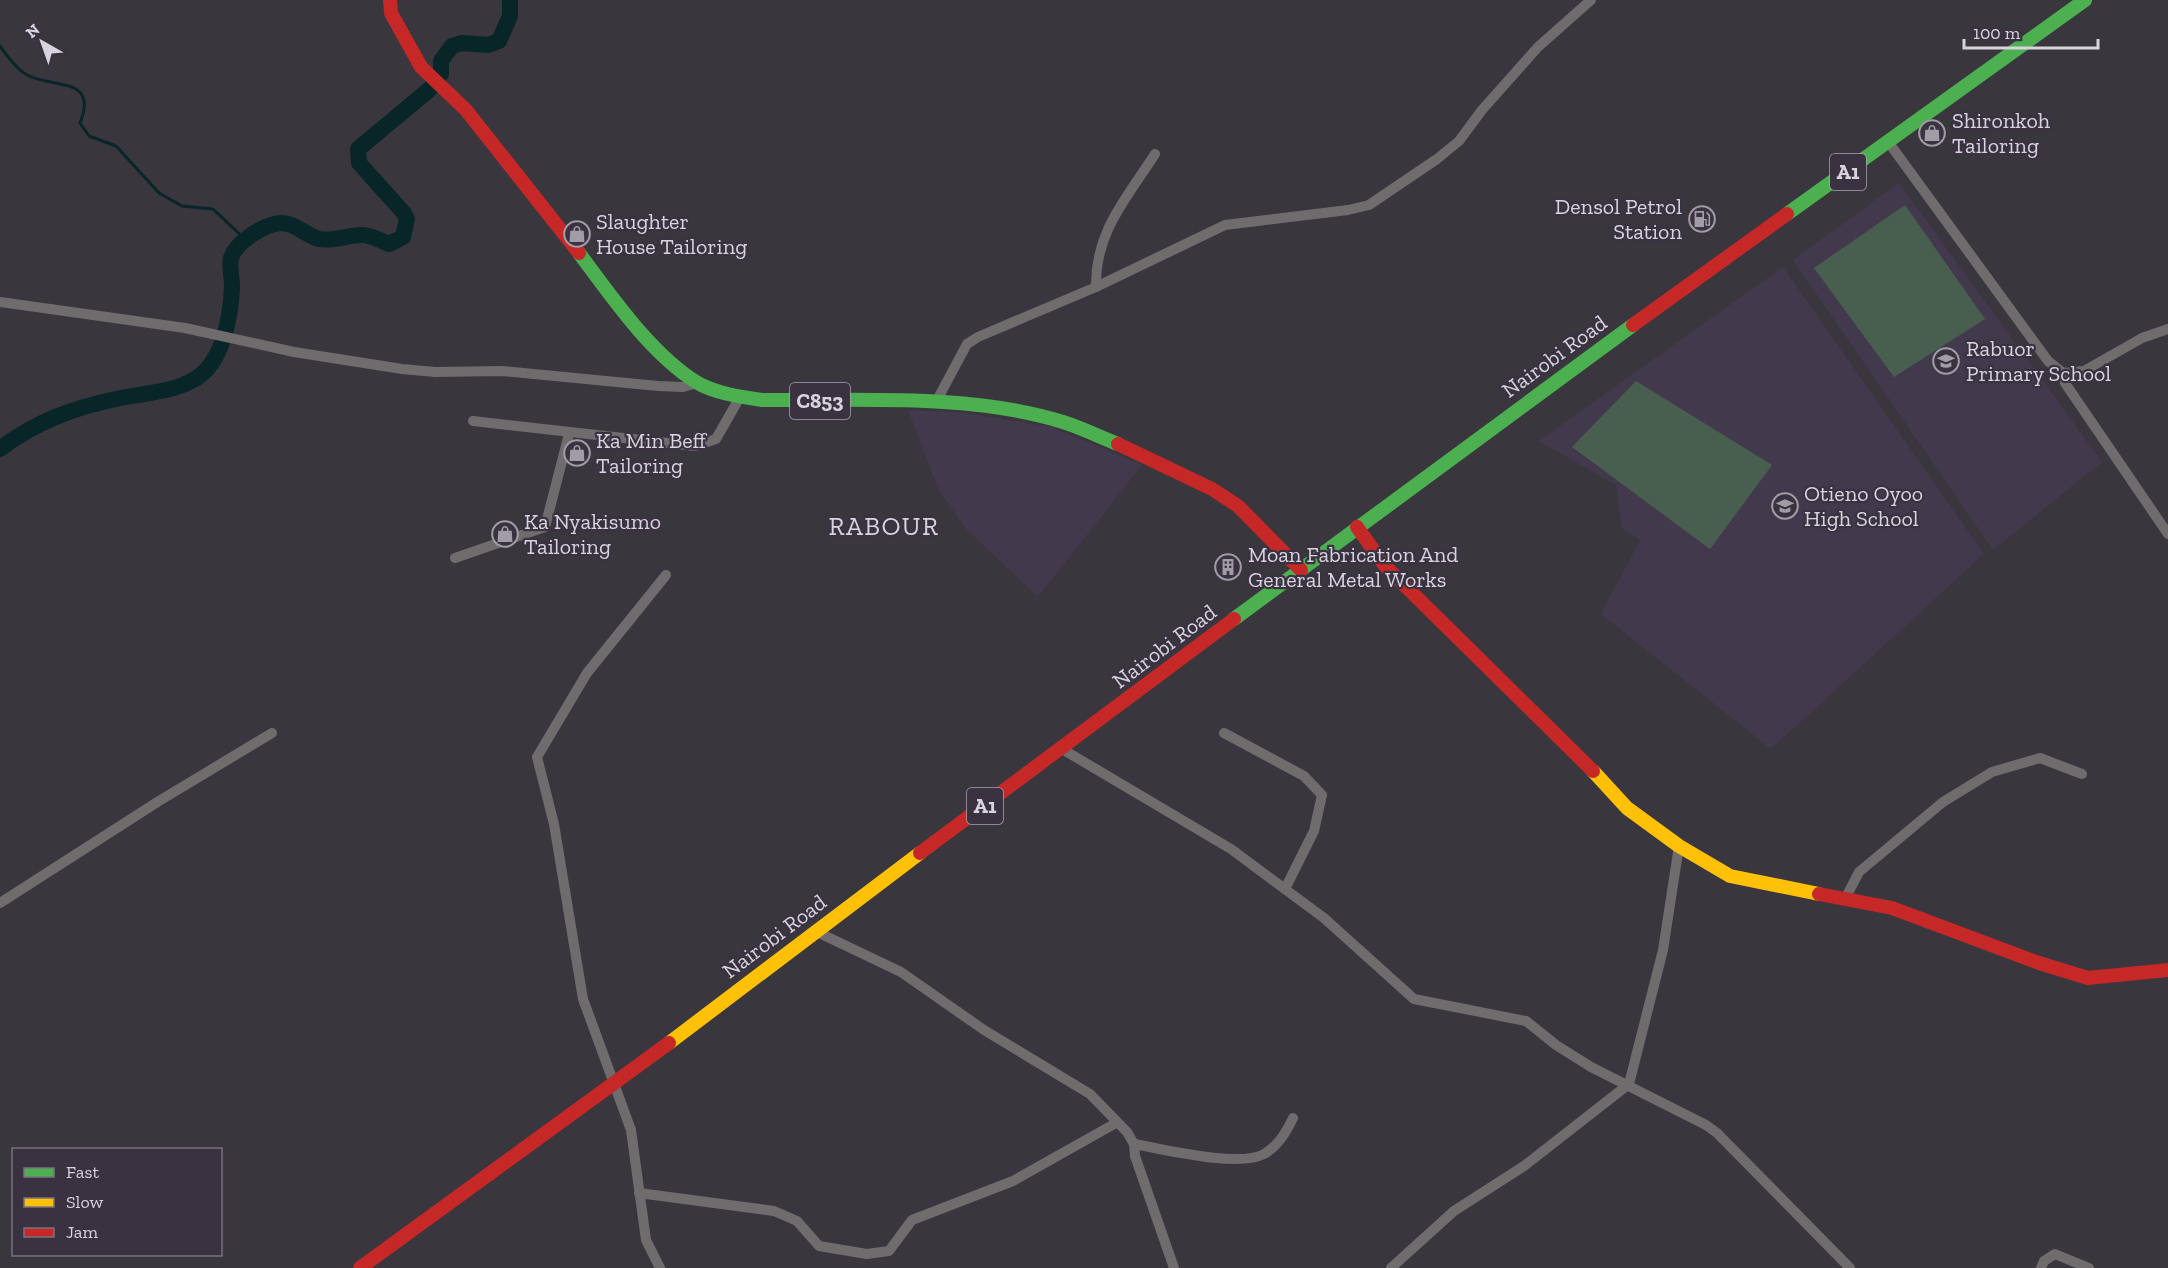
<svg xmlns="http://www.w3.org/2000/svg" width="2168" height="1268" viewBox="0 0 2168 1268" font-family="'Zilla Slab',serif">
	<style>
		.built { fill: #43394c }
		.green { fill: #485f50 }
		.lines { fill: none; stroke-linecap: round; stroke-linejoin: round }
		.stream { stroke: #082528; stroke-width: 3 }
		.river { stroke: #082528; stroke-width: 16 }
		.street { stroke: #706c6d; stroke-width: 10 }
		.fast { stroke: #4caf50; stroke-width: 14 }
		.slow { stroke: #ffc107; stroke-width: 14 }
		.jam { stroke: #c62828; stroke-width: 14 }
		.labels { text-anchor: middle; stroke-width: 4.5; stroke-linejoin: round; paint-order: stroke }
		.shield { fill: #3a3241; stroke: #a9a3ae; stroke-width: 1.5 }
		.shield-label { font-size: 21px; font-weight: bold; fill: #d8d3dd }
		.poi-label { font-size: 22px; fill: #d8d3dd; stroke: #3a3241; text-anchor: start }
		.street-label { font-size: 22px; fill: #d8d3dd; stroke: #3a3241 }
		.quarter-label { font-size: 26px; letter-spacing: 1.5px; fill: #d8d3dd; stroke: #3a3241 }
	</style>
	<rect width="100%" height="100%" fill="#3a363e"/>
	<g class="built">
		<polygon points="1899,183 2102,462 1993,550 1793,260"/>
		<polygon points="1783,267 1984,554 1771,749 1601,614 1640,540 1622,528 1616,485 1539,441"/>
		<polygon points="908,410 965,413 1052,427 1142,465 1038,597 966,529 938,489"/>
	</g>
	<g class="green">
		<polygon points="1905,205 1985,319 1894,377 1814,268"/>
		<polygon points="1636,381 1772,465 1710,549 1572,447"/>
	</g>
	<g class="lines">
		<path class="stream" d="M 0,46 C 7,56 18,71 29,76 C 57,88 98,78 80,123 L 89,136 L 116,146 L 159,193 L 182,206 L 213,209 L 246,240"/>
		<path class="river" d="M 0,449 C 35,422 73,408 116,399 C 142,393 172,393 195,379 C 223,363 231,316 232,286 C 232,277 229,267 231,258 C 236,242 264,224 281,223 C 296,223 305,235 319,239 C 334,242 349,234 364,235 C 373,236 381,241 389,244 L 403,237 L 407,219 L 403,212 L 359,163 L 358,149 L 430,89 L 441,74 L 441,61 L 452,46 L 462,43 L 488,45 L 499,41 L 510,16 L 510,0"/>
		<g class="street">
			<polyline points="1889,143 2048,361 2063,373 2084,371 2142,338 2168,329"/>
			<path d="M 1096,287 C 1095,231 1127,198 1155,154"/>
			<polyline points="0,302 185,328 294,352 402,369 435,372 503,371 658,386 683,387 697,383"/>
			<polyline points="2063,373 2065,383 2168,534"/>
			<polyline points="936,402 967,344 978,337 1096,287 1225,225 1348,210 1369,205 1437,159 1459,141 1482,110 1538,47 1591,0"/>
			<polyline points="473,421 695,446 716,439 740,397"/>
			<polyline points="455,558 545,527 569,434"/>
			<polyline points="1224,733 1304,776 1322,795 1314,831 1285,889"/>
			<polyline points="1062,749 1231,849 1324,918 1414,999 1526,1021 1556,1045 1591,1067 1706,1125 1717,1133 1850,1268"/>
			<polyline points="1846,897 1859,872 1943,802 1992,772 2040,758 2082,774"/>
			<polyline points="0,903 159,801 272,733"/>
			<polyline points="815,931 901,972 984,1030 1090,1094 1127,1132 1134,1144 1135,1156 1174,1268"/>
			<path d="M 1134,1144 C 1163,1149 1239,1168 1264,1154 C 1277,1147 1287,1131 1293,1118"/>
			<polyline points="639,1193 774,1211 797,1221 819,1246 867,1254 889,1251 912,1220 1013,1181 1116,1123"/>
			<polyline points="660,1268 646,1240 631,1130 583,999 554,824 537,757 587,673 666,575"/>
			<polyline points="1391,1268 1454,1211 1524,1166 1629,1084 1663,950 1679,846"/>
			<polyline points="2041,1268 2044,1261 2055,1254 2089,1268"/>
		</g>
		<g class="fast">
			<polyline points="1787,214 2085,0"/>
			<path d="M 579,253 C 611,296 650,353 696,382 C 714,393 741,397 762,400 C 858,401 971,393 1063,422 C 1082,428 1100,437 1118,444"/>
			<polyline points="1234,619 1633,325"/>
		</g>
		<g class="slow">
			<polyline points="1593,771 1627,808 1679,846 1730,876 1819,894"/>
			<polyline points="669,1043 920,853"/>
		</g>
		<g class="jam">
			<polyline points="390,0 391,13 421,67 466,110 579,253"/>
			<polyline points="1633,325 1787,214"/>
			<polyline points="1118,444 1212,489 1238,506 1301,570"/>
			<polyline points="1357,527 1385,566 1593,771"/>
			<polyline points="920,853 1234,619"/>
			<polyline points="1819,894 1892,908 2039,963 2088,978 2168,970"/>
			<polyline points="360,1268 669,1043"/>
		</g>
	</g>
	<defs>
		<g id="shop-ring" transform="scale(1.35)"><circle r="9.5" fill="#3a3241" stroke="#a19ca5" stroke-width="1.5"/><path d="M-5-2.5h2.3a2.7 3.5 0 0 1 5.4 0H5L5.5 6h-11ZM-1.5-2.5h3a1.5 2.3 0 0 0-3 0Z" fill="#a19ca5"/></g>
		<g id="fuel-ring" transform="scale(1.35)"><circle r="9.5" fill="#3a3241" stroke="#a19ca5" stroke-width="1.5"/><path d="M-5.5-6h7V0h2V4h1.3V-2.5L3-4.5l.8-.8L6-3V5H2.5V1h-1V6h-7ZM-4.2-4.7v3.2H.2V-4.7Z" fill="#a19ca5"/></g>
		<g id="school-ring" transform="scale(1.35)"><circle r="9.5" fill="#3a3241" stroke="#a19ca5" stroke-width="1.5"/><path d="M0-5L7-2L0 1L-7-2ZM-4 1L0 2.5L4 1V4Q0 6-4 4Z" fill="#a19ca5"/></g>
		<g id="building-ring" transform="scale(1.35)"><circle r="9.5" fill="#3a3241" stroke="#a19ca5" stroke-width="1.5"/><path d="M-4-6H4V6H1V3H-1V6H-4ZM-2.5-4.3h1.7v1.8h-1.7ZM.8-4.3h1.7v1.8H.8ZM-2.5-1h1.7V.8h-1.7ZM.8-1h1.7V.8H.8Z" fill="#a19ca5"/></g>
	</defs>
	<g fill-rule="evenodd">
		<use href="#shop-ring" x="1932" y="133"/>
		<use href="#fuel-ring" x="1702" y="219"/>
		<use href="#shop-ring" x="577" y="234"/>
		<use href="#school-ring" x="1946" y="361"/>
		<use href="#shop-ring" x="577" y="453"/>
		<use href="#school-ring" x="1785" y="506"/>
		<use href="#shop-ring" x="505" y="534"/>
		<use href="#building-ring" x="1228" y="567"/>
	</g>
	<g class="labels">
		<g class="shield">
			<rect x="1830" y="154" width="36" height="36" rx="4.5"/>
			<rect x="790" y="383" width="60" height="36" rx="4.5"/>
			<rect x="967" y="788" width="36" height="36" rx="4.5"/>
		</g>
		<g class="shield-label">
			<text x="1848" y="179">A1</text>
			<text x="820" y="408">C853</text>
			<text x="985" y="813">A1</text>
		</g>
		<g class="poi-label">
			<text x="1952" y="128">Shironkoh<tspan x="1952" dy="25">Tailoring</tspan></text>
			<text x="1682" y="214" text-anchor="end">Densol Petrol<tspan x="1682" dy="25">Station</tspan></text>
			<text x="596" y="229">Slaughter<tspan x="596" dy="25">House Tailoring</tspan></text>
			<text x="1966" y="356">Rabuor<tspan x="1966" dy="25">Primary School</tspan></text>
			<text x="596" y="448">Ka Min Beff<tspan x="596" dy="25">Tailoring</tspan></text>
			<text x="1804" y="501">Otieno Oyoo<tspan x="1804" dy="25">High School</tspan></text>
			<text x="524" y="529">Ka Nyakisumo<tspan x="524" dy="25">Tailoring</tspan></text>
			<text x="1248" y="562">Moan Fabrication And<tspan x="1248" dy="25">General Metal Works</tspan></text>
		</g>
		<g class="street-label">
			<text transform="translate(1554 356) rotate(-36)" y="8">Nairobi Road</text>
			<text transform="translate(1164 646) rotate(-37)" y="8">Nairobi Road</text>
			<text transform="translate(774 936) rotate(-37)" y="8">Nairobi Road</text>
		</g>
		<g class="quarter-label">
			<text x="884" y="535">RABOUR</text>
		</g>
	</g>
	<rect x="12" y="1148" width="210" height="108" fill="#3a3241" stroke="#79727f" stroke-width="1.5"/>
	<rect x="24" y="1168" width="30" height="9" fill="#4caf50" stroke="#79727f" stroke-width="1.5"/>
	<text x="66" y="1178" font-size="18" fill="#d8d3dd">Fast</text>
	<rect x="24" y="1198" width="30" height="9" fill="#ffc107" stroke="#79727f" stroke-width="1.5"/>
	<text x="66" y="1208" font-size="18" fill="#d8d3dd">Slow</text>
	<rect x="24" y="1228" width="30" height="9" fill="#c62828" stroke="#79727f" stroke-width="1.5"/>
	<text x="66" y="1238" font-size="18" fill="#d8d3dd">Jam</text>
	<g transform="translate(42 42) rotate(320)" stroke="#3a3241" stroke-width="4.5" paint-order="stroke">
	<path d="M0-4.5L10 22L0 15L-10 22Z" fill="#d8d3dd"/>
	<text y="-9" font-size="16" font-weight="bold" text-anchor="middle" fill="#d8d3dd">N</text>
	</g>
	<path d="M1964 39v9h134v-9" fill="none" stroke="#d8d3dd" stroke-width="3"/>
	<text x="1973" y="39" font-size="18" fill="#d8d3dd" stroke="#3a3241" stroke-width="4.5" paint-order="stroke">100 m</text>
</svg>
